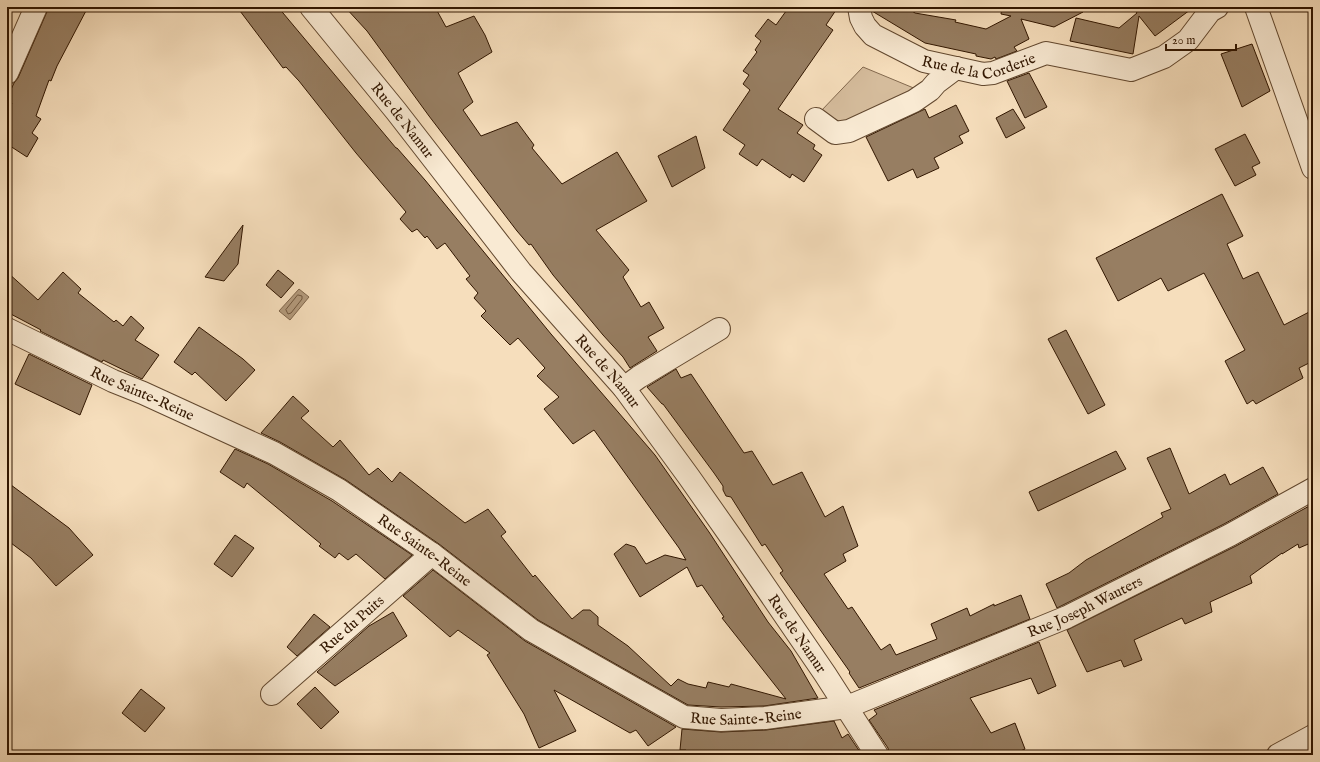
<svg xmlns="http://www.w3.org/2000/svg" width="1320" height="762" viewBox="0 0 1320 762" font-family="'IM FELL English',serif">
	<style>
		.green { fill: #d5bc9c; stroke: #83694e }
		.water { fill: #b39a7c; stroke: #7f654a }
		.lines { fill: none; stroke-linecap: round; stroke-linejoin: round }
		.shore { stroke: #72583e; stroke-width: 1 }
		.building { fill: #977e62; stroke: #311600 }
		.minor-casing { stroke: #62482f; stroke-width: 24 }
		.minor { stroke: #f9ead3; stroke-width: 22 }
		.labels { text-anchor: middle; stroke-width: 3; stroke-linejoin: round; paint-order: stroke }
		.street-label { font-size: 15px; fill: #311600; stroke: #f9ead3 }
	</style>
	<rect width="100%" height="100%" fill="#f6debc"/>
	<filter id="stains"><feTurbulence type="fractalNoise" baseFrequency=".005" numOctaves="4"/><feColorMatrix values="0 0 0 0 .2 0 0 0 0 .09 0 0 0 0 .02 0 0 0 .5 -.17"/></filter>
	<radialGradient id="worn" r=".72"><stop offset=".6" stop-color="#630" stop-opacity="0"/><stop offset="1" stop-color="#630" stop-opacity=".3"/></radialGradient>
	<polygon class="green" points="863,67 916,89 849,127 821,111"/>
	<polygon class="water" points="299,289 309,297 290,320 279,311"/>
	<g class="lines">
		<polygon class="shore" points="298,295 302,296 302,299 291,313 288,314 286,310"/>
	</g>
	<g class="building">
		<polygon points="49,7 88,7 57,66 51,81 49,80 36,116 41,119 32,133 38,138 27,157 7,144 7,112 12,103 7,98 14,83 18,78"/>
		<polygon points="237,7 278,7 396,148 397,148 425,180 551,334 655,455 709,532 768,622 791,651 818,698 764,706 721,707 688,705 538,620 439,544 346,480 280,442 261,433 293,396 309,411 301,418 333,447 340,440 369,475 378,468 392,482 400,472 465,523 488,509 506,532 501,536 533,577 535,575 572,619 583,610 590,610 598,617 598,625 628,646 671,686 678,679 688,684 706,688 708,682 729,687 731,684 786,699 722,618 724,617 702,585 697,587 687,567 640,597 614,554 626,544 635,547 646,564 665,555 686,560 679,548 594,430 573,444 544,409 559,397 537,376 545,368 518,338 510,345 481,316 486,311 474,298 478,293 466,279 470,276 445,243 437,249 427,236 425,238 417,229 412,232 400,219 406,212 356,153 299,81 286,67 283,68"/>
		<polygon points="345,7 435,7 446,27 474,16 485,35 492,52 458,73 473,102 463,110 481,136 517,122 534,145 532,148 562,184 617,152 647,201 596,230 629,270 623,277 641,307 649,302 664,328 648,337 657,351 630,368 623,357 603,335 553,275 531,244 529,245 517,231 429,116 367,31"/>
		<polygon points="789,7 838,7 826,25 833,30 778,109 803,125 797,133 815,145 813,149 822,155 804,182 792,174 790,178 762,159 757,166 739,154 745,145 723,130 750,90 743,84 749,75 743,71 757,52 755,50 761,41 755,36 768,19 776,25"/>
		<polygon points="872,7 906,7 915,13 956,20 955,22 986,29 1011,16 1001,14 1002,7 1056,7 1083,12 1054,27 1021,19 1029,39 1014,47 1017,51 996,59 995,57 991,59 976,56 976,54 925,43 872,11"/>
		<polygon points="1133,7 1194,7 1155,36 1139,16 1133,54 1070,41 1076,18 1119,28 1137,13"/>
		<polygon points="1252,44 1270,91 1242,107 1221,54"/>
		<polygon points="1029,73 1047,107 1025,118 1007,81"/>
		<polygon points="956,105 969,131 959,136 963,143 934,158 939,168 917,178 913,169 888,181 866,137 925,109 929,118"/>
		<polygon points="1013,109 1025,128 1006,138 996,118"/>
		<polygon points="1245,134 1260,163 1252,167 1256,175 1235,186 1215,149"/>
		<polygon points="696,136 705,168 672,187 658,156"/>
		<polygon points="1222,194 1243,236 1227,244 1243,279 1258,272 1284,325 1313,310 1313,361 1299,368 1303,378 1256,404 1253,400 1247,404 1225,361 1245,350 1204,273 1168,291 1161,278 1118,301 1096,258"/>
		<polygon points="243,225 238,264 224,281 205,277"/>
		<polygon points="278,270 294,283 281,298 266,285"/>
		<polygon points="7,272 38,300 63,272 81,289 78,293 114,322 116,320 123,326 131,316 144,328 135,340 159,355 142,379 103,360 102,362 40,331 41,330 7,312"/>
		<polygon points="199,327 243,359 255,370 226,401 195,372 192,375 174,362"/>
		<polygon points="1066,330 1105,405 1088,414 1048,339"/>
		<polygon points="29,354 92,385 80,415 15,384"/>
		<polygon points="676,369 681,378 691,374 744,453 752,451 773,485 802,472 825,517 843,506 858,546 843,554 846,561 824,574 848,609 852,607 881,650 890,644 896,655 937,639 931,624 967,608 970,616 994,604 994,606 1021,595 1030,619 859,688 849,673 850,672 780,573 783,571 765,544 762,546 731,497 726,496 723,490 723,486 714,473 663,404 662,404 647,387"/>
		<polygon points="1170,448 1189,494 1225,474 1230,485 1263,467 1278,494 1224,524 1057,608 1046,584 1069,573 1086,560 1163,517 1161,513 1171,509 1147,458"/>
		<polygon points="235,449 268,464 332,501 412,555 385,579 356,554 348,560 339,553 335,558 319,546 321,544 247,483 244,488 220,472"/>
		<polygon points="1116,451 1126,469 1038,511 1029,492"/>
		<polygon points="7,482 69,528 93,555 56,586 31,558 7,540"/>
		<polygon points="1313,504 1313,542 1299,548 1298,544 1282,554 1282,553 1250,576 1252,583 1210,602 1212,612 1185,624 1182,618 1134,640 1142,660 1124,667 1121,660 1087,672 1067,630 1236,546"/>
		<polygon points="235,535 254,548 232,577 214,564"/>
		<polygon points="433,570 525,641 676,727 648,746 636,730 630,733 554,690 576,731 539,748 524,714 487,655 490,653 458,630 450,637 403,596"/>
		<polygon points="393,612 407,636 335,686 317,672 369,626"/>
		<polygon points="314,614 330,627 297,656 287,647"/>
		<polygon points="1039,642 1056,686 1038,694 1031,678 970,698 991,733 1015,723 1025,749 1012,755 889,755 888,748 869,720 877,714 874,710"/>
		<polygon points="315,687 339,712 321,729 297,704"/>
		<polygon points="141,689 165,708 145,732 122,713"/>
		<polygon points="834,721 842,738 848,734 862,755 686,755 686,750 680,750 682,729 721,732 766,730"/>
	</g>
	<g class="lines">
		<g class="minor-casing">
			<g id="minor">
				<path id="s1" d="M 311,7 L 396,111 L 521,272 L 624,388 L 689,477 L 736,544 L 825,674 L 877,755"/>
				<path id="s2" d="M 859,7 L 861,18 L 865,26 L 873,35 L 924,61 L 983,74 L 993,73 L 1046,53 L 1131,70 L 1164,57 L 1188,40 L 1210,11 L 1217,7"/>
				<polyline points="1256,7 1313,168"/>
				<polyline points="7,73 36,7"/>
				<polyline points="816,119 835,133 849,131 914,101 930,90 936,83 956,68"/>
				<path id="s3" d="M 7,329 L 113,381 L 143,393 L 274,453 L 339,490 L 432,554 L 531,630 L 684,717 L 721,720 L 765,718 L 847,707 L 1067,617 L 1230,535 L 1313,489"/>
				<polyline points="624,388 639,377 719,329"/>
				<path id="s4" d="M 272,694 L 432,554"/>
				<polyline points="1278,755 1313,736"/>
			</g>
		</g>
		<use href="#minor" class="minor"/>
	</g>
	<g class="labels">
		<g class="street-label">
			<text dy="5" stroke="none"><textPath href="#s2" startOffset="146">Rue de la Corderie</textPath></text>
			<text dy="5" stroke="none"><textPath href="#s1" startOffset="146">Rue de Namur</textPath></text>
			<text dy="5" stroke="none"><textPath href="#s1" startOffset="470">Rue de Namur</textPath></text>
			<text dy="5" stroke="none"><textPath href="#s3" startOffset="150">Rue Sainte-Reine</textPath></text>
			<text dy="5" stroke="none"><textPath href="#s3" startOffset="474">Rue Sainte-Reine</textPath></text>
			<text dy="5" stroke="none"><textPath href="#s3" startOffset="1205">Rue Joseph Wauters</textPath></text>
			<text dy="5" stroke="none"><textPath href="#s4" startOffset="106">Rue du Puits</textPath></text>
			<text dy="5" stroke="none"><textPath href="#s1" startOffset="794">Rue de Namur</textPath></text>
			<text dy="5" stroke="none"><textPath href="#s3" startOffset="845">Rue Sainte-Reine</textPath></text>
		</g>
	</g>
	<rect width="1320" height="762" fill="none" stroke="#f6debc" stroke-width="24"/>
	<rect x="8" y="8" width="1304" height="746" fill="none" stroke="#311600" stroke-width="2"/>
	<rect x="12" y="12" width="1296" height="738" fill="none" stroke="#311600"/>
	<path d="M1166 44v6h70v-6" fill="none" stroke="#311600" stroke-width="2"/>
	<text x="1172" y="44" font-size="12" fill="#311600" stroke="#f9ead3" stroke-width="3" paint-order="stroke">20 m</text>
	<rect width="100%" height="100%" filter="url(#stains)"/>
	<rect width="100%" height="100%" fill="url(#worn)"/>
</svg>
